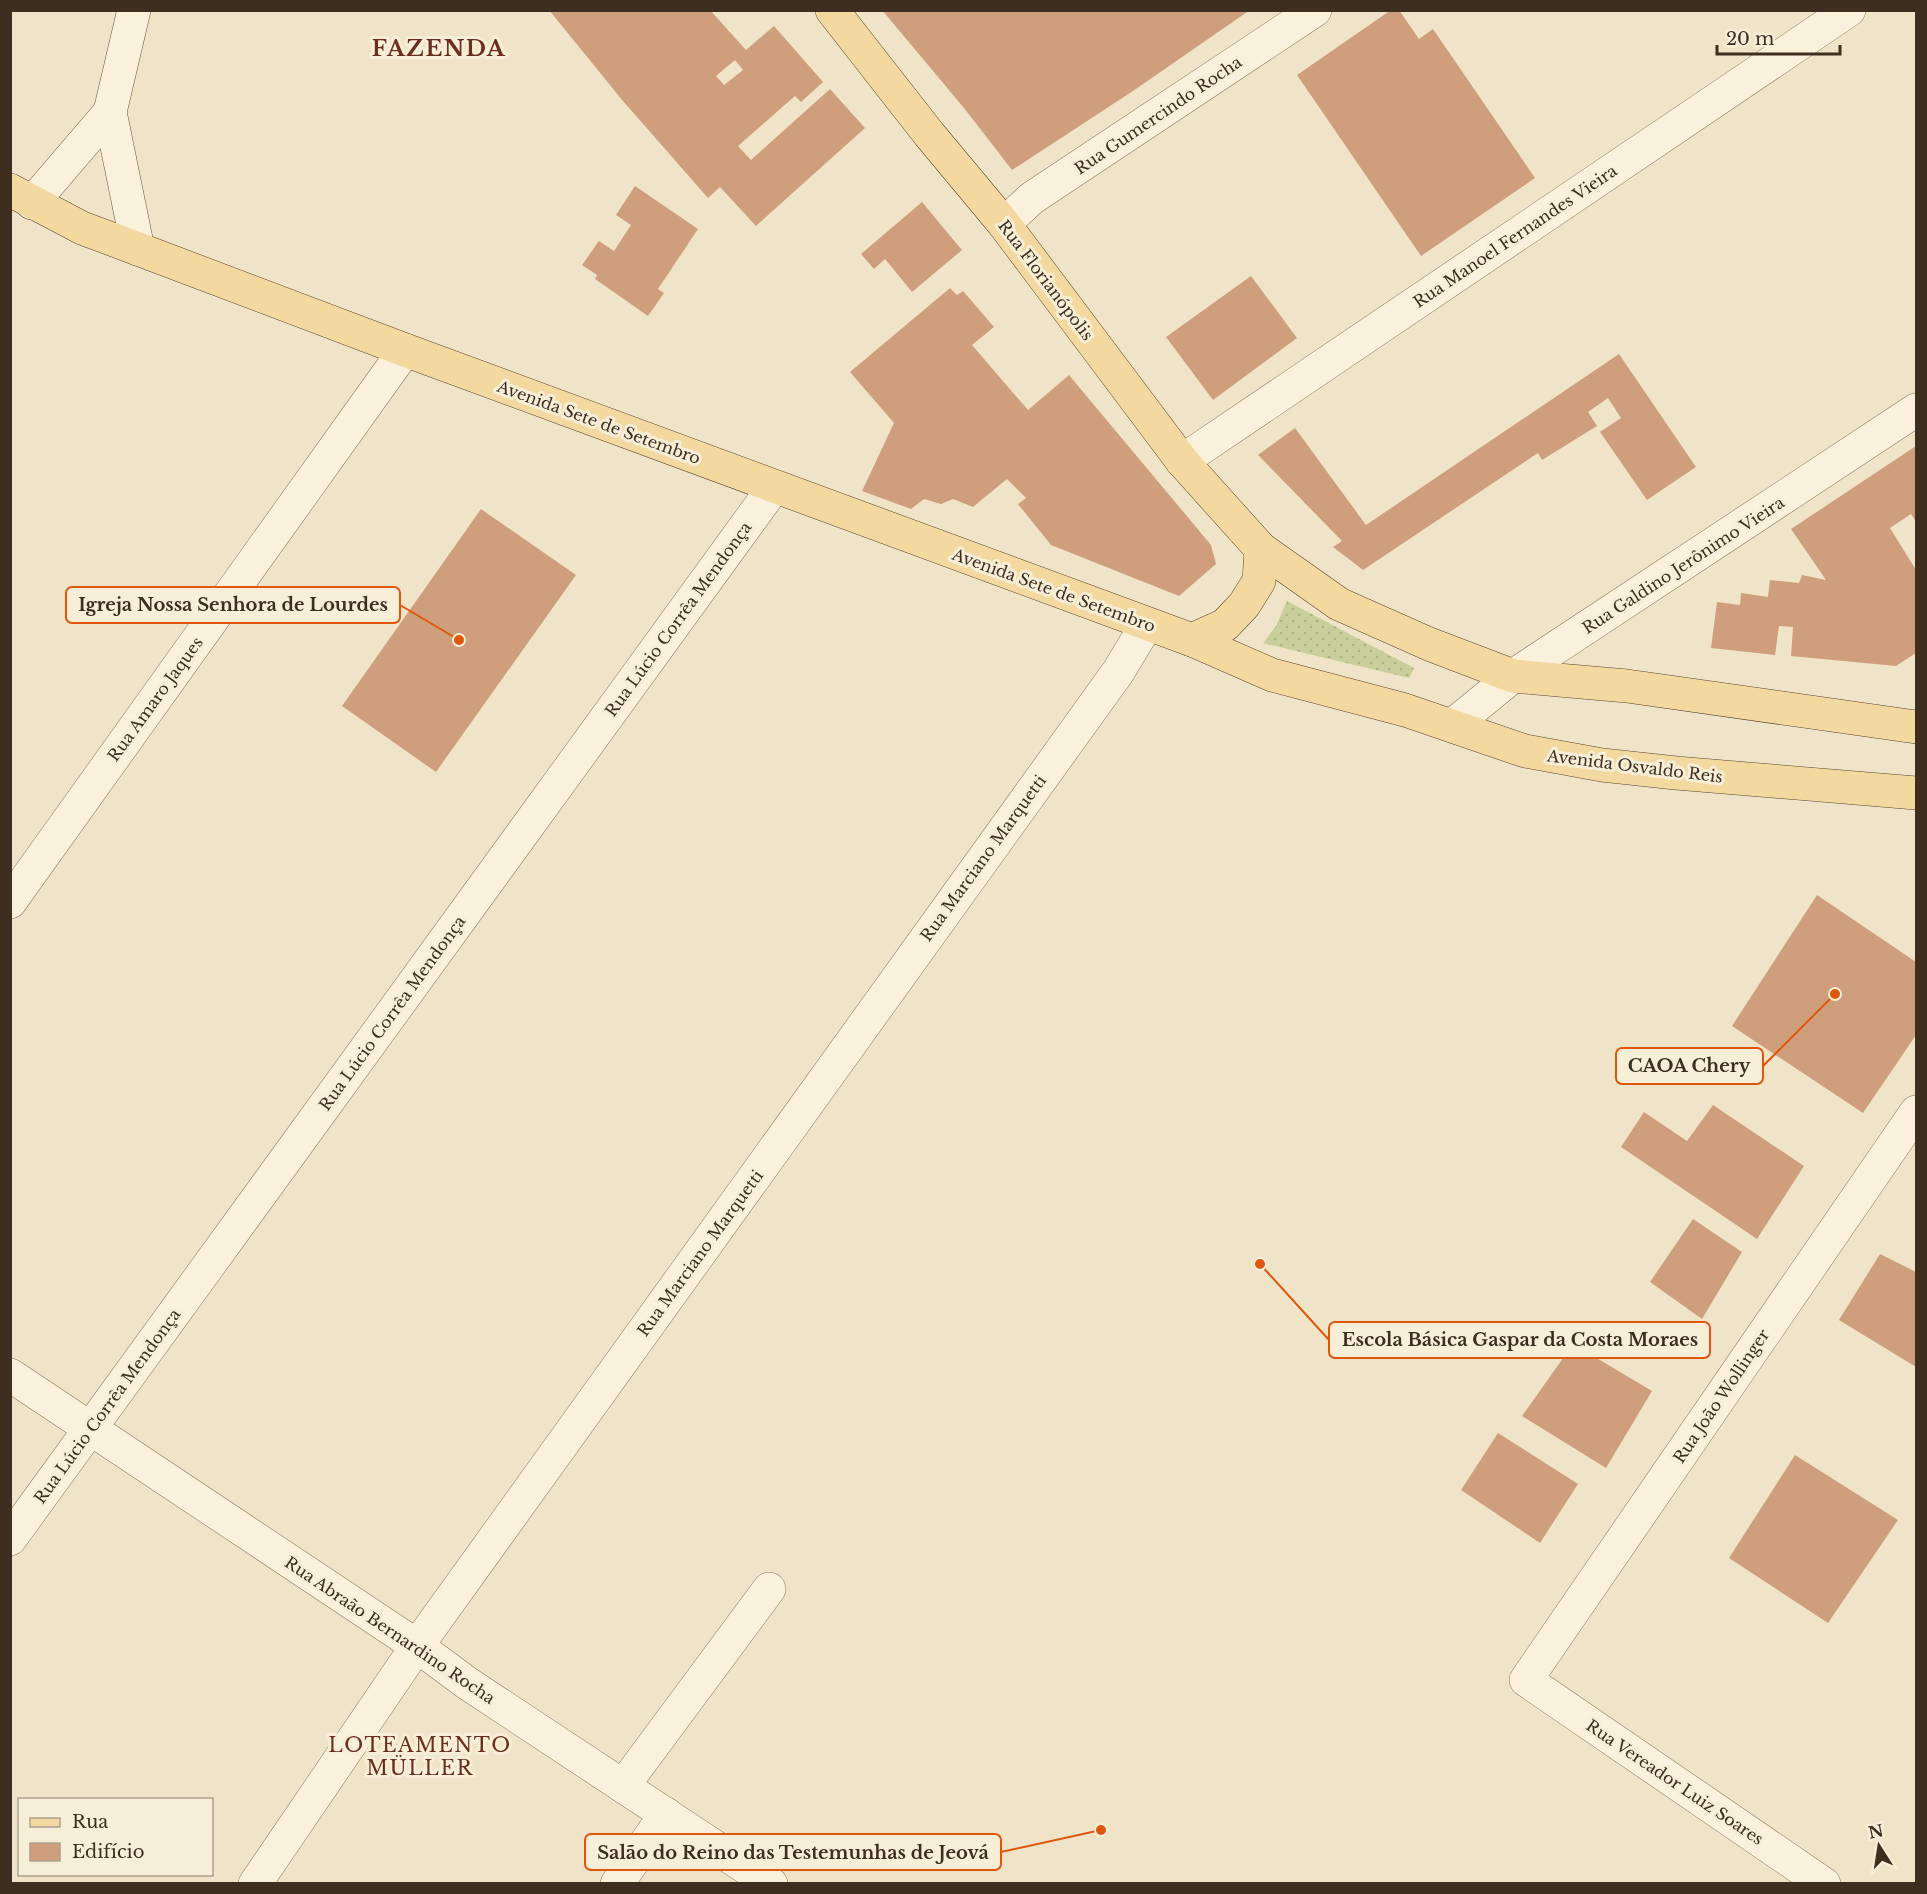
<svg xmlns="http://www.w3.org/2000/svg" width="1927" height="1894" viewBox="0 0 1927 1894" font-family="'Libre Baskerville',serif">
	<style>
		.grass { fill: url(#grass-dots) }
		.building { fill: #cf9f7d; fill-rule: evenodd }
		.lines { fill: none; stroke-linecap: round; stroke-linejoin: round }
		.minor-casing { stroke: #8d765c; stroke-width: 34 }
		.secondary-casing { stroke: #6f573f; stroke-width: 34 }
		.primary-casing { stroke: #5b4430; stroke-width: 34 }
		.minor { stroke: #faf1dc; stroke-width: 33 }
		.secondary { stroke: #faf1dc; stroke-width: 33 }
		.primary { stroke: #f3d9a0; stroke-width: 33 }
		.labels { text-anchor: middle; stroke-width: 6; stroke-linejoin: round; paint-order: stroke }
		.street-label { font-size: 16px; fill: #3d2e20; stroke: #f7eed8 }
		.quarter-label { font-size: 20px; letter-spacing: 1.5px; fill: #6b2e1e; stroke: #f7eed8 }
		.district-label { font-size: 22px; font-weight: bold; letter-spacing: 1.5px; fill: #6b2e1e; stroke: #f7eed8 }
		.leader { fill: none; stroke: #df570d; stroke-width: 2 }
		.callout-dot { fill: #df570d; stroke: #f7eed8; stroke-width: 2 }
		.callout { fill: #f7eed8; stroke: #df570d; stroke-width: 2 }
		.callout-label { font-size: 18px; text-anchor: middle; font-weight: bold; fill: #3d2e20 }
	</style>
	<defs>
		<pattern id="grass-dots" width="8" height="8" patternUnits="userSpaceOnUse" patternTransform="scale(1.5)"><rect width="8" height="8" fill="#c9cf9b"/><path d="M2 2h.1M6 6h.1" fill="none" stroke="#aeb285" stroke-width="1.8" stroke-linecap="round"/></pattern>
	</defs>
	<rect width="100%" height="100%" fill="#f0e4c8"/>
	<polygon class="grass" points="1287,601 1414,668 1409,678 1263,643 1276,626"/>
	<g class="building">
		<path d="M 549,10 L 710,10 L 746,50 L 774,26 L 823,82 L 801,102 L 795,96 L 738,146 L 751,160 L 830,89 L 865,128 L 756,226 L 720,187 L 708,198 L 623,101 ZM 735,60 L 743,70 L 724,85 L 716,76 Z"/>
		<polygon points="882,10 1250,10 1133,91 1012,170 964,108"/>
		<polygon points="1391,10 1399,10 1419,39 1433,29 1535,178 1421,256 1297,75"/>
		<polygon points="635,186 698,229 658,289 664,293 648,316 595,279 597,275 582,265 599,241 614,251 631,225 616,215"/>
		<polygon points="922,202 962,250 912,292 885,259 874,269 861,254"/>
		<polygon points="1251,276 1297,338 1213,400 1166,337"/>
		<polygon points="950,288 957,295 963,291 994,327 972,345 1028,410 1069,375 1211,545 1216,564 1179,596 1051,545 1018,504 1026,498 1007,479 973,507 953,499 941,504 924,499 911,509 862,491 894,423 850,372"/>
		<polygon points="1619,354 1696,467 1647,500 1600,432 1621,418 1608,398 1588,412 1597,426 1542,460 1538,453 1363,570 1333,547 1342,541 1258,455 1295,428 1366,525"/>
		<polygon points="1916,446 1916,522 1911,514 1890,528 1916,570 1916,653 1896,666 1791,656 1793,627 1779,626 1775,655 1711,648 1717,602 1740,605 1741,593 1768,597 1770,580 1799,583 1802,575 1826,580 1791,529"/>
		<polygon points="481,509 576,575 436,772 342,706"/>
		<polygon points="1817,895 1916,962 1916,1035 1863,1113 1732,1026"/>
		<polygon points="1713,1105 1804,1166 1757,1239 1621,1147 1644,1112 1687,1141"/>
		<polygon points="1693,1219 1742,1252 1702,1319 1650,1282"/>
		<polygon points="1880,1254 1916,1272 1916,1367 1839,1320"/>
		<polygon points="1573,1344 1652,1391 1606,1468 1522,1416"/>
		<polygon points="1498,1433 1578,1484 1540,1543 1461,1490"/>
		<polygon points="1795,1455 1898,1520 1828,1623 1729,1558"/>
	</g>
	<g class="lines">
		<g class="minor-casing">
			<g id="minor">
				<polyline points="1004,224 1032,198 1315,10"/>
				<polyline points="1182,461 1849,10"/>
				<polyline points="1453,725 1513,676 1916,410"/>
				<polyline points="10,902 405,350"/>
				<polyline points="10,1375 417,1646 467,1683 771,1884"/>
				<polyline points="10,1539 774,487"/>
				<polyline points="623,1786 769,1589"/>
				<polyline points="255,1884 417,1646 1118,672 1147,624"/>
				<polyline points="617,1884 666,1814"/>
				<polyline points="1824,1884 1526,1680 1916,1112"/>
			</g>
		</g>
		<g class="secondary-casing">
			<g id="secondary">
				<polyline points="134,10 110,112 138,249"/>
				<polyline points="32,203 110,112"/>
			</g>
		</g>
		<g class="primary-casing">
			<g id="primary">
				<polyline points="832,10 929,134 1004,224 1182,461 1261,549 1339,604 1429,644 1513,676 1627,686 1916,727"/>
				<polyline points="10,190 82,228 138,249 405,350 1192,640 1272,675 1405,710 1525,751 1602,765 1676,773 1916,793"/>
				<polyline points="1192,640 1225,625 1244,605 1259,581 1261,549"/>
			</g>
		</g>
		<use href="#minor" class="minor"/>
		<use href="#secondary" class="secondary"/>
		<use href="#primary" class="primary"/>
	</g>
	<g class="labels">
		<g class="street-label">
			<text transform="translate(1158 115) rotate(-34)" y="6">Rua Gumercindo Rocha</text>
			<text transform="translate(1515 236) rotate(-34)" y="6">Rua Manoel Fernandes Vieira</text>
			<text transform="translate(1046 280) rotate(53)" y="6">Rua Florianópolis</text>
			<text transform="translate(599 422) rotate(20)" y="6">Avenida Sete de Setembro</text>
			<text transform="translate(1683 565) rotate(-33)" y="6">Rua Galdino Jerônimo Vieira</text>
			<text transform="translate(1054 590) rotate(20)" y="6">Avenida Sete de Setembro</text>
			<text transform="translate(678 619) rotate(-54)" y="6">Rua Lúcio Corrêa Mendonça</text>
			<text transform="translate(155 699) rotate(-54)" y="6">Rua Amaro Jaques</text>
			<text transform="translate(1635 766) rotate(7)" y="6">Avenida Osvaldo Reis</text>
			<text transform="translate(983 858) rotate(-54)" y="6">Rua Marciano Marquetti</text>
			<text transform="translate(392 1013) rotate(-54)" y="6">Rua Lúcio Corrêa Mendonça</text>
			<text transform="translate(700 1253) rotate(-54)" y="6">Rua Marciano Marquetti</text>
			<text transform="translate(1721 1396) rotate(-56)" y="6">Rua João Wollinger</text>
			<text transform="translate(107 1406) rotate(-54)" y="6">Rua Lúcio Corrêa Mendonça</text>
			<text transform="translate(390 1630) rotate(34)" y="6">Rua Abraão Bernardino Rocha</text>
			<text transform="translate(1675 1782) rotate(34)" y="6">Rua Vereador Luiz Soares</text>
		</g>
		<g class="quarter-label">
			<text x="420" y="1752">LOTEAMENTO<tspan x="420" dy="23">MÜLLER</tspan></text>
		</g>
		<g class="district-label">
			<text x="439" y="56">FAZENDA</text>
		</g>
	</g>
	<path class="leader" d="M459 640L400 605M1835 994L1763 1066M1260 1264L1329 1340M1101 1830L1001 1852"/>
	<g class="callout-dot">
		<circle cx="459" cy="640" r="6"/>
		<circle cx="1835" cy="994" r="6"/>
		<circle cx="1260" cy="1264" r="6"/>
		<circle cx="1101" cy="1830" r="6"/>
	</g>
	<g class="callout">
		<rect x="66" y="587" width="334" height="36" rx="6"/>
		<rect x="1616" y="1048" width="147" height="36" rx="6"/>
		<rect x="1329" y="1322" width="381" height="36" rx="6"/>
		<rect x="585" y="1834" width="416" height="36" rx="6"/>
	</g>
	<g class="callout-label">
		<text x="233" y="611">Igreja Nossa Senhora de Lourdes</text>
		<text x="1689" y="1072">CAOA Chery</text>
		<text x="1520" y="1346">Escola Básica Gaspar da Costa Moraes</text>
		<text x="793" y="1859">Salão do Reino das Testemunhas de Jeová</text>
	</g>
	<rect width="1927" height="1894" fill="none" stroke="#3d2e20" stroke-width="24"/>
	<rect x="18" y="1798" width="195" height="78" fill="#f7eed8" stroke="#ada18e" stroke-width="1.5"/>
	<rect x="30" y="1818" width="30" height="9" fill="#f3d9a0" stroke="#ada18e" stroke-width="1.5"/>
	<text x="72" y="1828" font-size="18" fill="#3d2e20">Rua</text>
	<rect x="30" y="1843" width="30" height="18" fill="#cf9f7d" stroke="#ada18e" stroke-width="1.5"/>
	<text x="72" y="1858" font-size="18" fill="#3d2e20">Edifício</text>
	<g transform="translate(1879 1846) rotate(348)" stroke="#f7eed8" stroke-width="4.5" paint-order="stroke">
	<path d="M0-4.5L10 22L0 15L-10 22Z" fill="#3d2e20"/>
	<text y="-9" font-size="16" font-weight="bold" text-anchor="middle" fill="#3d2e20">N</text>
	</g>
	<path d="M1717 45v9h123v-9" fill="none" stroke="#3d2e20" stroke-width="3"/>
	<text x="1726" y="45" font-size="18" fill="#3d2e20" stroke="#f7eed8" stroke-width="4.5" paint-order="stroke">20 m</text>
</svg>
